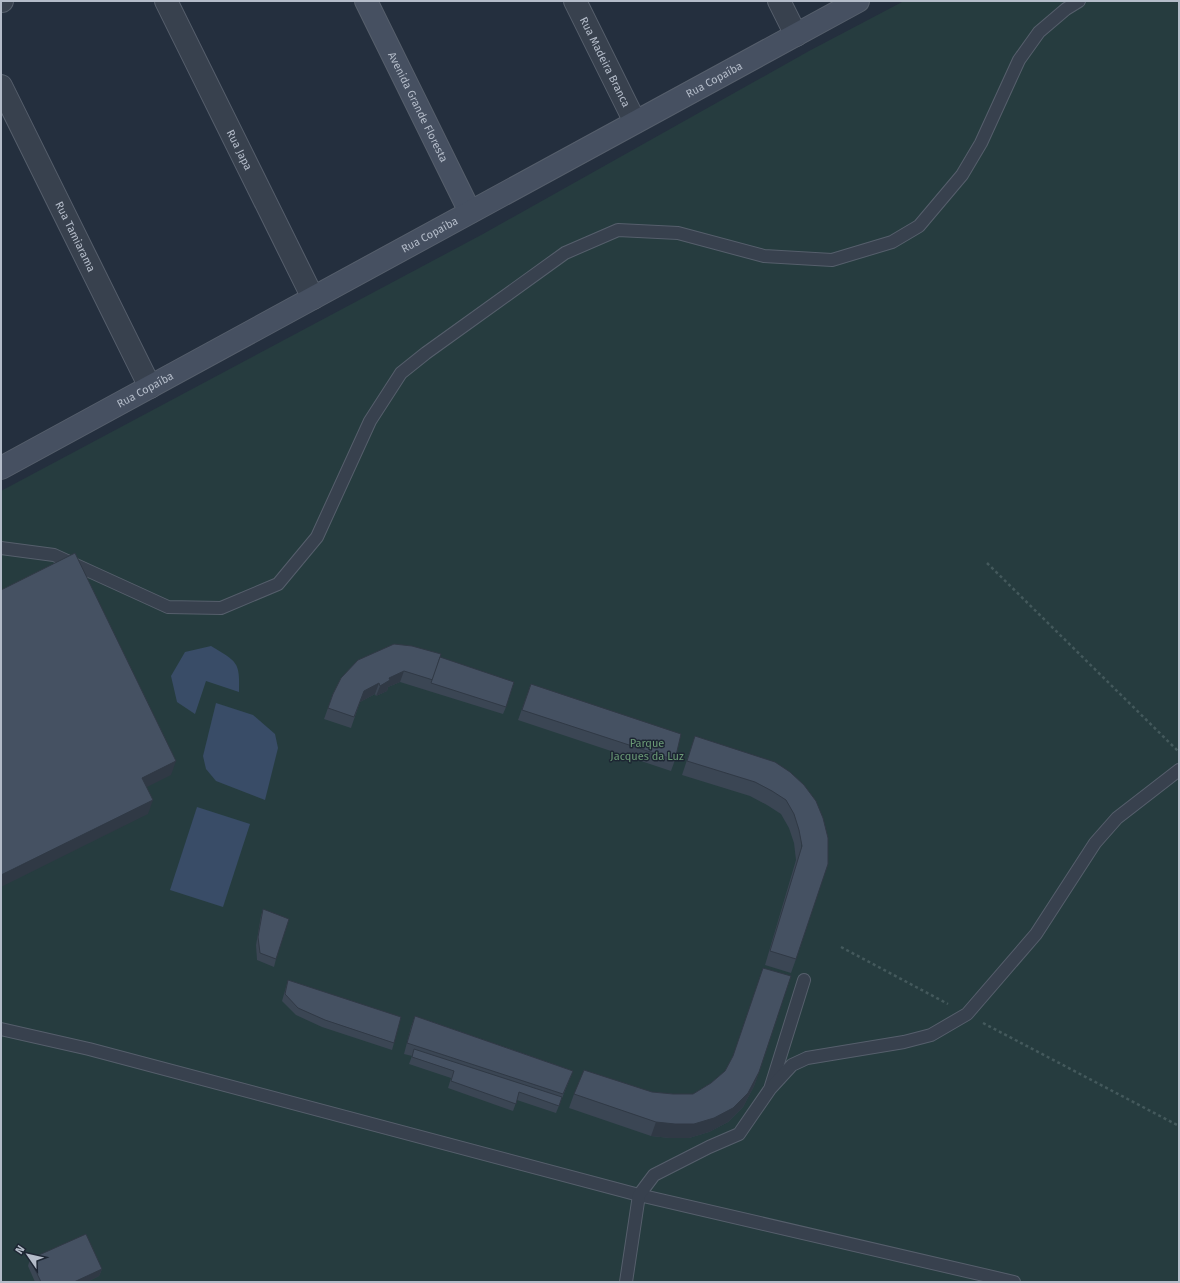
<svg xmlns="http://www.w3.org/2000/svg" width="1180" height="1283" viewBox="0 0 1180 1283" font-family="'Fira Sans',sans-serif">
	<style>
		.green { fill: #263c3f }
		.water { fill: #394c67 }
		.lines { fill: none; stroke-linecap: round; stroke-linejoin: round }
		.lane-casing { stroke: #565f6c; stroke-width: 14 }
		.street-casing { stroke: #565f6c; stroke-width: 24 }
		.secondary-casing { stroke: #565f6c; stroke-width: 24 }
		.path { stroke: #44595c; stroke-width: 2.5; stroke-dasharray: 3 3; stroke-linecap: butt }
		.lane { stroke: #38414e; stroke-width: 12 }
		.street { stroke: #38414e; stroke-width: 22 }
		.secondary { stroke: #465061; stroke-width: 22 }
		.wall { fill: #3b4654 }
		.shaded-wall { fill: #303945 }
		.building { fill: #455162; stroke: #303945 }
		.labels { text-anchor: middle; stroke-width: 3; stroke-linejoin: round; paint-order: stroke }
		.street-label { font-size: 11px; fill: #b4bcc9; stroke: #1d2633 }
		.park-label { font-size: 11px; fill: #6b9a76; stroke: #1d2633 }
	</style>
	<rect width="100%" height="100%" fill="#242f3e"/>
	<polygon class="green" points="904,1 1179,1 1179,1282 1,1282 1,491 483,234 809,51"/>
	<g class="water">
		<path d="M 211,646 C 237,662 240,661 239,692 L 206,681 L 195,714 L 177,702 L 171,676 L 185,652 Z"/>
		<polygon points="216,703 253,715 275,734 278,748 265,800 216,781 206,769 203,756"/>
		<polygon points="197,807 250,824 223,907 170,890"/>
	</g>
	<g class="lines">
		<g class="lane-casing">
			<g id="lane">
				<polyline points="1,548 54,555 168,607 221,608 278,584 317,537 370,421 401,373 426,353 565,253 618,230 678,233 764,256 832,260 892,242 919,226 962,175 981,143 1019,60 1039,32 1066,9 1079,1"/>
				<polyline points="1,1029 89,1049 639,1195 1014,1282"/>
				<polyline points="771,1086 804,980"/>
				<polyline points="626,1282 639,1195 654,1175 709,1147 739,1134 770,1089 792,1065 807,1058 904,1042 931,1035 967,1014 1036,934 1095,843 1117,818 1179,770"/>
			</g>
		</g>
		<g class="street-casing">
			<g id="street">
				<polyline points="1,1 2,1"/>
				<path id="s1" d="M 166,1 L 313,298"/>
				<path id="s2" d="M 575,1 L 635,122"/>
				<polyline points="779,1 796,35"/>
				<path id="s3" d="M 1,86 L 150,387"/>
			</g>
		</g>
		<g class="secondary-casing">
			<g id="secondary">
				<path id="s4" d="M 366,1 L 470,212"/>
				<path id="s5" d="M 1,468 L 858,1"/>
			</g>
		</g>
		<g class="path">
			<polyline points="987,563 1179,752"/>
			<polyline points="841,947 948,1004"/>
			<polyline points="983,1023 1179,1126"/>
		</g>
		<use href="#lane" class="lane"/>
		<use href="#street" class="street"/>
		<use href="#secondary" class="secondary"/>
	</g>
	<g class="wall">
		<polygon points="440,657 506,707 503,714 400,682 388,687 387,691 376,696 375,694 360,702 351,728 324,719 333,694"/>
		<polygon points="531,684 675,760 671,771 518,720"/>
		<polygon points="695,736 804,785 796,959 791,973 765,965 796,860 794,843 789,828 781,814 767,805 750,796 682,775"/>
		<polygon points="263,909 276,959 274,967 257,960 256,945 261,916"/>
		<polygon points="288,980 394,1043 392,1050 322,1027 296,1015 282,1001"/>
		<polygon points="415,1016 573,1071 556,1113 517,1100 513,1111 448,1088 451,1078 409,1064 412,1056 404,1054 411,1027"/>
		<polygon points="725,1071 759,1072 754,1086 743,1107 728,1122 709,1132 689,1138 670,1138 651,1136 569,1108 574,1094 652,1092 673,1094 693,1094 711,1083"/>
		<polygon points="30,1259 102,1269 99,1276 87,1282 35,1282 28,1266"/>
	</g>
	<g class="shaded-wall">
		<polygon points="404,671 400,682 388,687 387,691 376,696 380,686 389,678"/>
		<polygon points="379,683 375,694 360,702 351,728 364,691"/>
		<polygon points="176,761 171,775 137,792 142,778"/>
		<polygon points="153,800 148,814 1,887 1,875"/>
		<polygon points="759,1072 754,1086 743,1107 728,1122 709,1132 689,1138 670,1138 651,1136 656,1122"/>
		<polygon points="102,1269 99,1276 87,1282 74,1282"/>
	</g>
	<g class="building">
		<polygon points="75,553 176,761 142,778 153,800 1,875 1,590"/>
		<polygon points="394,644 412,646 441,654 433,680 404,671 389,678 390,680 380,686 379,683 364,691 354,717 328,708 333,694 341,678 358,660"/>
		<polygon points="440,657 514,682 506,707 431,683"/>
		<polygon points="531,684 681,734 675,760 522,710"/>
		<polygon points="695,736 775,762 790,772 804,785 816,801 823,818 828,838 828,864 796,959 770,951 802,846 799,830 794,814 786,800 772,791 755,782 687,761"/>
		<polygon points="263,909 289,919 276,959 260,953 258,937"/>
		<polygon points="763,968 791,976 759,1072 748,1093 733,1108 714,1118 694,1124 675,1124 656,1122 574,1094 584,1070 652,1092 673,1094 693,1094 711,1083 725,1071 733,1056"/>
		<polygon points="288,980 401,1017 394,1043 325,1020 298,1008 285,994"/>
		<polygon points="415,1016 573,1071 563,1094 407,1043"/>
		<polygon points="414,1049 562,1097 559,1106 519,1092 516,1104 451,1081 454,1071 412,1057"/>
		<polygon points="86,1234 102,1269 74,1282 41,1282 30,1259"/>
	</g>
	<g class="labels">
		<g class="street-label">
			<text dy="4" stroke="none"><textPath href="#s2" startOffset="68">Rua Madeira Branca</textPath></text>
			<text dy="4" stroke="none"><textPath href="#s5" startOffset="812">Rua Copaíba</textPath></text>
			<text dy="4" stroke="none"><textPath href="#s4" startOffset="118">Avenida Grande Floresta</textPath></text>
			<text dy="4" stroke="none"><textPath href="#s1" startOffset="166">Rua Japa</textPath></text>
			<text dy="4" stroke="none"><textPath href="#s5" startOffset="488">Rua Copaíba</textPath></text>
			<text dy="4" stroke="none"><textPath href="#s3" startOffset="168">Rua Tamiarama</textPath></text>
			<text dy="4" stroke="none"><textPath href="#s5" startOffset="164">Rua Copaíba</textPath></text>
		</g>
		<g class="park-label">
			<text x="647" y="747">Parque<tspan x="647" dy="13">Jacques da Luz</tspan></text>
		</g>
	</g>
	<rect width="1180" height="1283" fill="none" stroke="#b4bcc9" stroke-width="4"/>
	<g transform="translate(28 1255) rotate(304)" stroke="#1d2633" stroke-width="3" paint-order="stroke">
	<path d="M0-3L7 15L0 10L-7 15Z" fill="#b4bcc9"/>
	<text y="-6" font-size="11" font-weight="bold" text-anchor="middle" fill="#b4bcc9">N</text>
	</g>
</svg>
